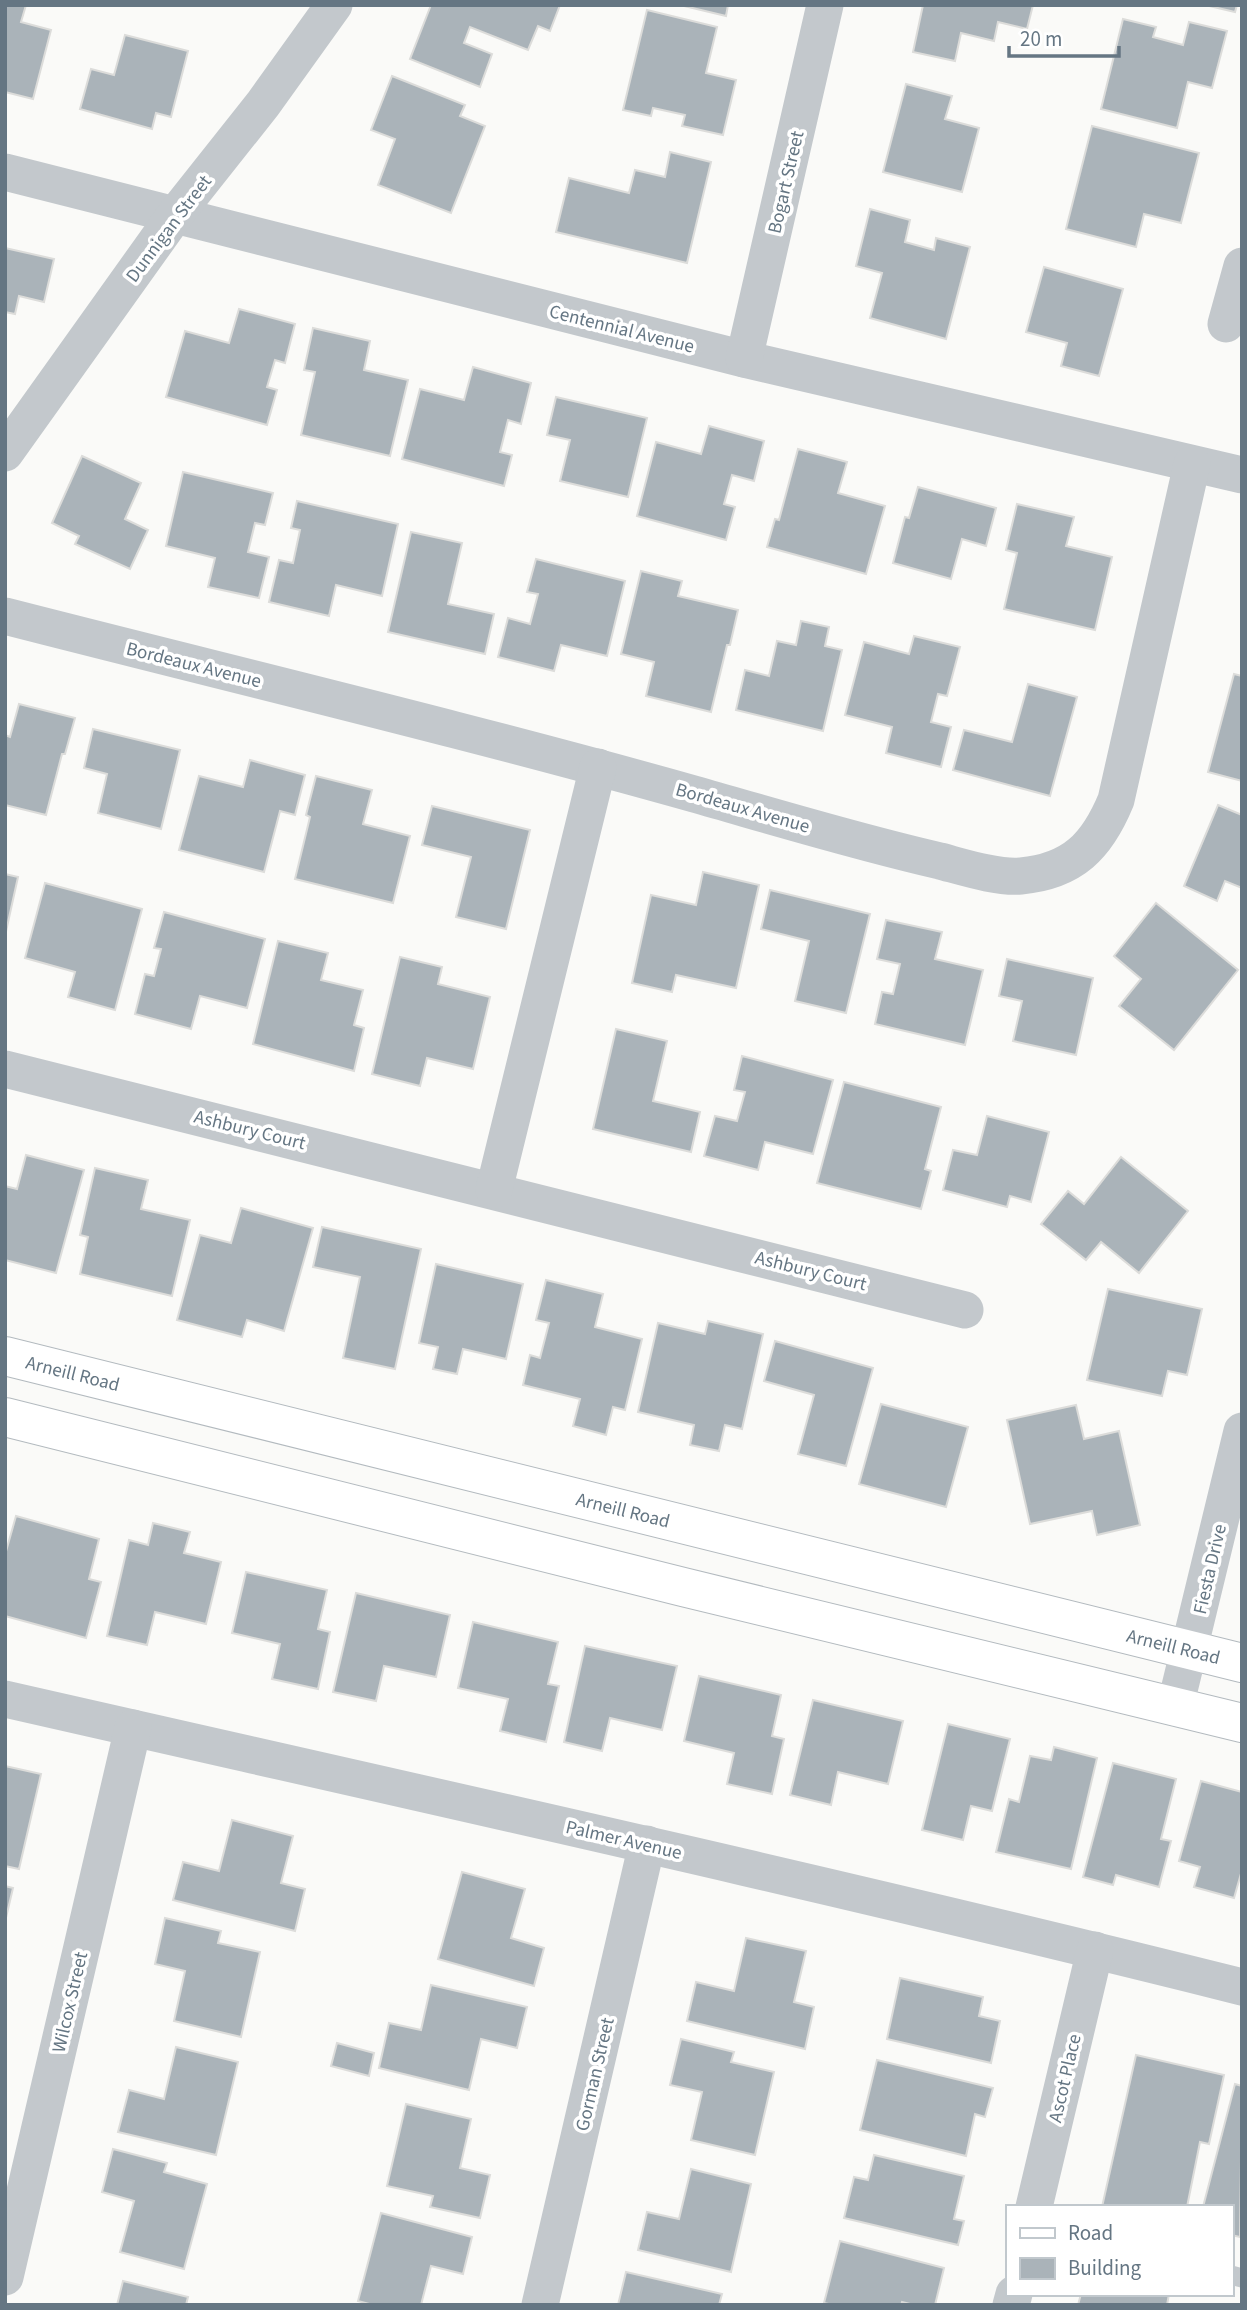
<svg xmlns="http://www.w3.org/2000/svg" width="1247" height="2310" viewBox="0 0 1247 2310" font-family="'Source Sans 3',sans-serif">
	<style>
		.building { fill: #aab3b9; stroke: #dcdcda; stroke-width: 2 }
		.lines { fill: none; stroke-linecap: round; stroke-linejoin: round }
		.secondary-casing { stroke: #b3babf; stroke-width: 40 }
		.service { stroke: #c3c8cc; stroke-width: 19 }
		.minor { stroke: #c3c8cc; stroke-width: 37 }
		.secondary { stroke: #fff; stroke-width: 38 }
		.labels { text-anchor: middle; stroke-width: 7; stroke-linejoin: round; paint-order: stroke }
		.street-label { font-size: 19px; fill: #657683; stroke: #fff }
	</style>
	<rect width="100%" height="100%" fill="#fafaf8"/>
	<g class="building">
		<polygon points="5,5 26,5 21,22 51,30 33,99 5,92"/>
		<polygon points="431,5 560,5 550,31 538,26 528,50 470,27 464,43 492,54 480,87 410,59"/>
		<polygon points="680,5 728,5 726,16"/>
		<polygon points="923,5 1033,5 1027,29 998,22 994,41 961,33 955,61 913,52"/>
		<polygon points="1205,5 1237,5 1235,12"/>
		<polygon points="647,10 717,27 706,73 736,80 723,135 682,126 685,115 653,108 651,116 623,110"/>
		<polygon points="1123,19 1156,27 1153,37 1183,45 1189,22 1227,31 1212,88 1188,82 1177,128 1101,109"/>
		<polygon points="125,35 188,51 171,117 156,113 152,129 80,109 91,69 114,75"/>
		<polygon points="392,76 465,105 460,116 485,126 451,213 378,185 395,139 371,130"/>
		<polygon points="906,84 952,96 945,119 979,128 962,192 883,172"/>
		<polygon points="1092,126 1199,153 1181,223 1144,214 1136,247 1066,229"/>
		<polygon points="670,152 711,162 687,263 556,232 569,178 629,193 635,170 665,177"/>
		<polygon points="870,209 910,220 905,242 934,250 936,238 970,247 946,339 870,318 882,273 856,266"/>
		<polygon points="5,248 54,259 44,302 19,296 15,314 5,312"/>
		<polygon points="1044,267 1123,289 1099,376 1061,366 1067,343 1026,332"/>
		<polygon points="239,309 295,324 285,363 275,360 267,387 277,390 267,425 166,397 185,331 229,343"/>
		<polygon points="313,328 370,341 364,370 408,380 390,456 301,435 315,372 304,370"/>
		<polygon points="473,367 531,383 521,424 508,420 500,452 512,455 504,486 402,459 420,389 464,400"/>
		<polygon points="556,397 647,418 628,497 560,481 570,440 547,435"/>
		<polygon points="709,426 764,441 754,481 732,475 724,504 735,507 726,540 637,516 656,442 701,454"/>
		<polygon points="798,449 847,462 838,493 885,506 866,574 767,547 775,519 779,520"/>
		<polygon points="82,456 141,483 125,519 148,530 130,569 75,544 79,536 52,523"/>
		<polygon points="183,472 273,493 265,525 255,523 248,552 269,557 259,598 208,587 215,558 166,546"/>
		<polygon points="918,487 996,508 986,546 962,539 951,579 893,563 905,517 909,518"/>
		<polygon points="297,501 398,524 382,596 336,585 329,616 269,602 279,560 293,563 300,530 291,528"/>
		<polygon points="1017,504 1074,517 1066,546 1112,557 1095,630 1004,609 1017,553 1006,550"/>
		<polygon points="411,532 462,543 448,604 494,614 485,654 388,632"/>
		<polygon points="536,559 625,581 607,656 561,645 554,671 498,657 508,618 530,624 538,594 527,592"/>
		<polygon points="641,571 682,581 678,596 738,610 730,645 727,645 711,712 646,696 654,662 621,654"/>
		<polygon points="801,621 829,627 825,646 842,650 823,731 736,710 745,670 769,676 777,641 796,645"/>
		<polygon points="914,636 960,647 947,696 938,694 931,722 951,727 941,767 886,753 892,727 845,715 864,642 909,654"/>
		<polygon points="1234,674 1242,676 1242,781 1208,772"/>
		<polygon points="1028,684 1077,697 1050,796 953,770 964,730 1012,742"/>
		<polygon points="19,704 75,718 65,754 62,754 46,815 5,805 5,735 10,737"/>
		<polygon points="93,729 180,750 161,829 98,813 107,774 84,768"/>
		<polygon points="250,760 305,775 295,815 280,811 264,872 179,850 199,776 243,787"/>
		<polygon points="316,776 372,790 363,824 410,836 393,903 295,879 310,817 306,815"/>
		<polygon points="1218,805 1242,815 1242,888 1225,881 1217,901 1184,886"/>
		<polygon points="432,806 530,830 506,929 456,917 471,857 422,845"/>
		<polygon points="703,872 759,885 736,988 676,975 672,992 632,983 651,895 696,905"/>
		<polygon points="5,874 18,877 5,936"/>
		<polygon points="45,883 142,909 115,1010 68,997 75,972 25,958"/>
		<polygon points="770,890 870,914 846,1013 795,1001 809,941 761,929"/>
		<polygon points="1156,903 1238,970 1174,1050 1119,1006 1141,979 1114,956"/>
		<polygon points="164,912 265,939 247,1008 200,996 191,1029 135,1014 145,974 154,976 161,949 154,948"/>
		<polygon points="886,920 942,932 935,959 983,970 965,1045 875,1024 882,992 893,994 900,964 877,959"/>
		<polygon points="278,941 328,953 321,980 363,990 354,1025 364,1028 354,1071 253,1044"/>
		<polygon points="400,957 442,967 438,984 490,997 473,1069 427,1058 420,1086 372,1074"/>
		<polygon points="1007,959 1093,978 1076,1055 1013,1041 1022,1001 999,996"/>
		<polygon points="616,1029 667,1041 653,1101 700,1112 691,1152 593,1129"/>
		<polygon points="742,1056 833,1080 813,1154 765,1142 758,1170 704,1156 715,1116 737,1121 745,1092 734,1090"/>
		<polygon points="844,1082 941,1107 925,1169 931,1171 921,1209 817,1183"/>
		<polygon points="987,1116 1049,1132 1031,1202 1010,1196 1007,1207 943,1190 953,1150 977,1155"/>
		<polygon points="26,1155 84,1170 56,1273 5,1260 5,1186 17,1189"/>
		<polygon points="1121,1157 1188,1211 1139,1273 1101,1242 1086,1260 1041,1224 1068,1191 1084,1204"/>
		<polygon points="95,1168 148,1180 141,1209 190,1220 172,1296 80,1274 88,1237 80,1235"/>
		<polygon points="241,1208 313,1228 284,1331 247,1320 242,1337 177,1320 200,1235 231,1243"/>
		<polygon points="322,1227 421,1249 395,1369 343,1358 360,1277 313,1267"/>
		<polygon points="436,1264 523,1284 506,1359 463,1349 457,1374 433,1369 438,1347 419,1343"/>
		<polygon points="546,1280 603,1294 595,1327 642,1339 625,1410 613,1407 606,1435 573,1426 580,1399 523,1385 530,1355 540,1358 549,1323 536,1320"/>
		<polygon points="1108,1289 1202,1309 1187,1375 1168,1371 1162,1396 1087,1380"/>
		<polygon points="708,1321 763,1334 742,1429 725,1425 719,1451 690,1445 694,1425 638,1412 658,1323 705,1334"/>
		<polygon points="775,1341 873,1368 846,1466 798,1454 814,1395 764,1381"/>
		<polygon points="881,1404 968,1427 946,1507 859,1484"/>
		<polygon points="1076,1405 1084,1439 1119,1431 1140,1525 1097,1535 1092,1511 1030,1524 1007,1420"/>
		<polygon points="16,1516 99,1539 89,1579 101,1582 86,1638 5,1616 5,1555"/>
		<polygon points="153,1523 190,1532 184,1553 221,1562 206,1624 155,1612 147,1645 107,1636 129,1540 148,1545"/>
		<polygon points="246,1572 327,1590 318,1629 330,1632 318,1689 272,1679 280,1644 232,1633"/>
		<polygon points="356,1593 450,1615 436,1677 384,1666 376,1701 333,1692"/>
		<polygon points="473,1622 558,1642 548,1684 559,1686 546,1742 500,1731 508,1699 458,1688"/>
		<polygon points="585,1646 677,1666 662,1730 610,1718 602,1751 564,1742"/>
		<polygon points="699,1676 781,1695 772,1736 784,1739 772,1794 727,1784 734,1753 684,1741"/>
		<polygon points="813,1700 903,1721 888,1784 838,1772 831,1805 790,1795"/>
		<polygon points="948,1724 1010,1739 992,1811 971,1806 963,1840 922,1830"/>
		<polygon points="1054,1747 1097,1758 1071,1869 996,1852 1009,1799 1019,1802 1030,1756 1051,1760"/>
		<polygon points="1113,1763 1176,1779 1161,1839 1171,1841 1159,1887 1116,1875 1113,1885 1083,1877"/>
		<polygon points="5,1766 41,1774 19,1869 5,1866"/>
		<polygon points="1201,1781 1242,1792 1242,1870 1234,1898 1194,1887 1200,1867 1179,1861"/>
		<polygon points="232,1820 293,1836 281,1883 305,1889 295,1931 173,1900 183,1862 219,1871"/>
		<polygon points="462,1872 525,1889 511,1938 544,1948 534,1986 438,1959"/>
		<polygon points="5,1886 13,1888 5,1922"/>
		<polygon points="165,1918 221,1931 218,1943 260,1952 241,2037 174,2021 185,1971 155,1964"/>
		<polygon points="746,1938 806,1951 794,2002 814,2007 805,2049 687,2021 696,1982 734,1991"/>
		<polygon points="900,1978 983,1997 979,2016 1000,2021 991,2063 887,2039"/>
		<polygon points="431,1985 527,2007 517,2048 481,2039 469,2090 379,2068 389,2023 421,2030"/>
		<polygon points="681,2039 734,2052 731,2062 774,2072 755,2155 691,2140 702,2092 670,2085"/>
		<polygon points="337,2043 374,2053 369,2076 331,2066"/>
		<polygon points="176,2047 238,2062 216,2155 118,2132 129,2090 164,2099"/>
		<polygon points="1136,2055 1224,2075 1209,2144 1200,2142 1187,2207 1102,2207"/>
		<polygon points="877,2060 993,2088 985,2117 975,2114 966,2156 860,2130"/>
		<polygon points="1235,2084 1242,2086 1240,2237 1231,2235 1231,2207 1203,2207"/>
		<polygon points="406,2104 471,2119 460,2168 490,2175 480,2218 430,2207 433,2196 387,2186"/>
		<polygon points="113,2149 167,2163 164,2172 207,2184 184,2269 120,2252 134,2201 102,2192"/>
		<polygon points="874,2155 964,2176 954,2219 964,2221 958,2245 844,2218 854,2177 868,2180"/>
		<polygon points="691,2169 751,2184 731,2272 638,2250 647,2212 679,2219"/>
		<polygon points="381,2213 472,2237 463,2274 431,2266 421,2305 373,2305 358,2301"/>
		<polygon points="840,2241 944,2268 935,2305 914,2305 902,2302 901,2305 833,2305 824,2303"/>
		<polygon points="626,2272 722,2294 719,2305 618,2305"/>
		<polygon points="123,2281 188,2297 186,2305 117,2305"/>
		<polygon points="1081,2294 1169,2294 1167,2305 1078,2305"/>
	</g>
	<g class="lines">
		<g class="secondary-casing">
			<g id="secondary">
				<path id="s1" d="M 5,1356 L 1242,1663"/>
				<polyline points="5,1417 683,1587 1242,1723"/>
			</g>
		</g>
		<polyline class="service" points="1231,2275 1242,2278"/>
		<g class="minor">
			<polyline points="5,172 744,359 1242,475"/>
			<polyline points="1226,324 1242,266"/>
			<polyline points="744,359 825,5"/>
			<polyline points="5,453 175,215 263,104 334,5"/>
			<path d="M 5,616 C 235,675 466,730 694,794 C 775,817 857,842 940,861 C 963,867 997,878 1021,876 C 1073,871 1097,846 1116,800 L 1192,464"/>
			<polyline points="5,1069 965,1310"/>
			<polyline points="494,1190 598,767"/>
			<path d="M 5,1699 C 418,1793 831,1884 1242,1987"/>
			<polyline points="1175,1707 1242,1431"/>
			<polyline points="1034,2207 1095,1950"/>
			<polyline points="5,2277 133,1728"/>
			<polyline points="540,2305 647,1844"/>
			<polyline points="1011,2305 1014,2294"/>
		</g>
		<use href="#secondary" class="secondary"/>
	</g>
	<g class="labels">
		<g class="street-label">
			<text transform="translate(785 182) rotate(-77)" y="7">Bogart Street</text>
			<text transform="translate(168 228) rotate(-53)" y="7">Dunnigan Street</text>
			<text transform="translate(622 328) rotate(14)" y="7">Centennial Avenue</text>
			<text transform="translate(194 664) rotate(14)" y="7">Bordeaux Avenue</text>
			<text transform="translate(743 807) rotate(16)" y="7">Bordeaux Avenue</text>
			<text transform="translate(250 1129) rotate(14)" y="7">Ashbury Court</text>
			<text transform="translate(811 1270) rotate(14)" y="7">Ashbury Court</text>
			<text dy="7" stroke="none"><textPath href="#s1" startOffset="70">Arneill Road</textPath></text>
			<text dy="7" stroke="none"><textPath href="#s1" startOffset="637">Arneill Road</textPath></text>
			<text transform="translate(1209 1569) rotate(-77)" y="7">Fiesta Drive</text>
			<text dy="7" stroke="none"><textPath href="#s1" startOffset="1204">Arneill Road</textPath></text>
			<text transform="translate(624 1839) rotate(13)" y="7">Palmer Avenue</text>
			<text transform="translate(69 2002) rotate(-77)" y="7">Wilcox Street</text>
			<text transform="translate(594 2074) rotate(-77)" y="7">Gorman Street</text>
			<text transform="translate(1064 2078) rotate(-77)" y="7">Ascot Place</text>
		</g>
	</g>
	<rect width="1247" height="2310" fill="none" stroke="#657683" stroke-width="14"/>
	<rect x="1006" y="2205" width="228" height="91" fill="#ffffff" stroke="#c1c8cd" stroke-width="2"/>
	<rect x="1020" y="2228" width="35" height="10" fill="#ffffff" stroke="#c1c8cd" stroke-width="2"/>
	<text x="1068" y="2240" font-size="21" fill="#657683">Road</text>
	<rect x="1020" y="2258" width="35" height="21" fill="#aab3b9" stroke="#c1c8cd" stroke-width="2"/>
	<text x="1068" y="2275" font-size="21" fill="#657683">Building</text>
	<path d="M1009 46v10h110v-10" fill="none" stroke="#657683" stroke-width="3.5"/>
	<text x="1020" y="46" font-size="21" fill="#657683" stroke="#ffffff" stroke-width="5" paint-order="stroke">20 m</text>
</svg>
